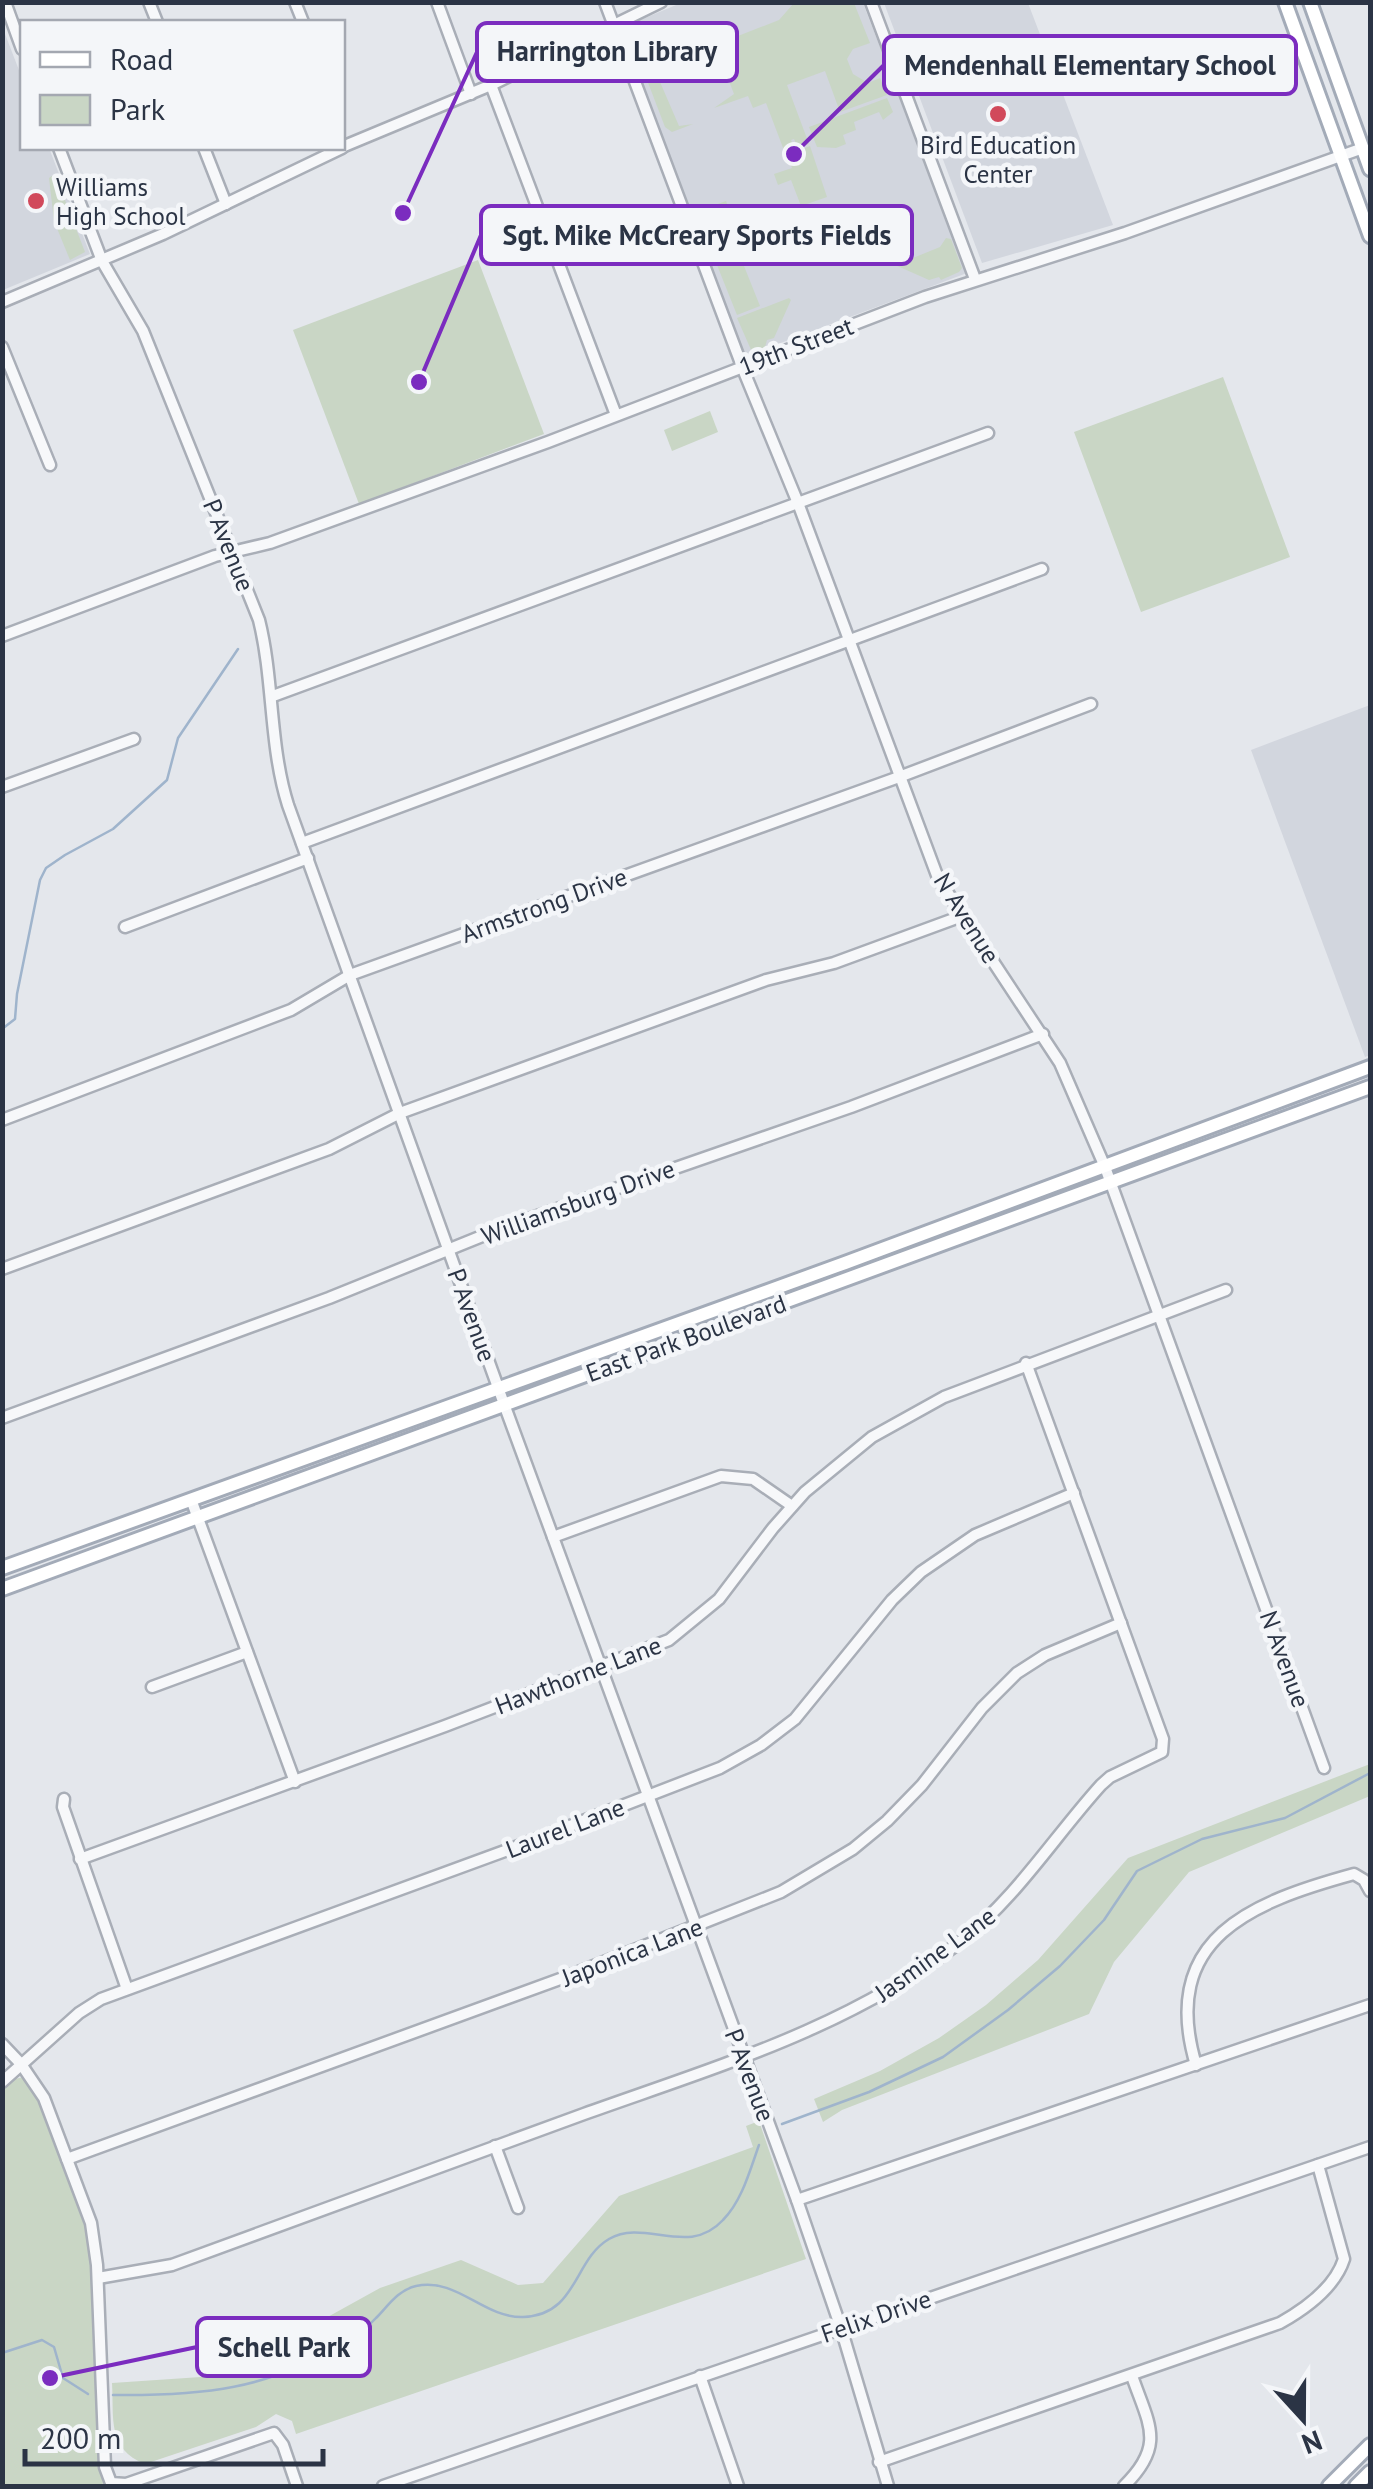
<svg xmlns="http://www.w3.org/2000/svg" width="1373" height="2489" viewBox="0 0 1373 2489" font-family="'PT Sans',sans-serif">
	<rect width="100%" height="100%" fill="#e4e7ec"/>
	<g fill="#d2d6de">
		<polygon points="681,3 863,3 967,273 743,357 623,35 628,25"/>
		<polygon points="884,3 1028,3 1113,225 982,263"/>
		<polygon points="2,26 22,78 22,148 49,148 90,254 3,290"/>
		<polygon points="1370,705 1370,1055 1365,1057 1251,750"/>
	</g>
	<g fill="#c9d6c5">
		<polygon points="794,3 854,3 870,43 853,49 847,59 853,74 868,83 880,78 887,95 840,112 825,71 787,85 809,144 798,148 794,139 791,140 795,149 785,153 766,103 753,108 748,96 714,108 734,94 718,53 710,47 779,20"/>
		<polygon points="632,28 675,40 671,61 654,68 679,126 693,124 672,132 665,127 629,33"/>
		<polygon points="887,98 893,112 883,120 879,112 854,122 856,130 843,135 846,144 836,148 817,147 809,127"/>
		<polygon points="810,146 827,197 801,206 791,180 778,185 774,174 792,168 787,155"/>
		<polygon points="55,174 85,252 70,260 54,221 49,178"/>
		<polygon points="726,201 743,246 714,257 696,212"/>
		<polygon points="946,238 951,239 962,268 959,272 941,280 939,277 929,280 886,261 905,254 908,260 940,247"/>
		<polygon points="742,250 744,254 740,256 760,306 737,315 715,260"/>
		<polygon points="478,260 544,434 359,504 293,330"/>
		<polygon points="789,298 791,300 774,338 767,340 765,347 752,352 737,318"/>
		<polygon points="1223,377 1290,557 1141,612 1074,432"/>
		<polygon points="710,411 718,432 672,451 664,430"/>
		<polygon points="1370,1764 1370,1796 1189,1872 1114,1962 1089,2014 842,2110 823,2122 814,2099 880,2071 939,2038 986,2005 1038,1960 1128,1858"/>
		<polygon points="23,2077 40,2101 92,2247 103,2486 3,2486 2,2091 15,2079"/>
		<path d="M 759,2121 L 806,2259 L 296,2434 L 292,2421 L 276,2414 L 256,2427 L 145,2464 C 107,2449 114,2419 112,2383 L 201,2377 L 259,2355 L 380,2288 L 461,2260 L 518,2285 L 543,2283 L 619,2196 L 753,2147 L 746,2126 Z"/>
	</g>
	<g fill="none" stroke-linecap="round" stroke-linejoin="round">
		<g stroke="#9fb4cc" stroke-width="2.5">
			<polyline points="2,1029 15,1019 17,994 40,880 46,868 65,855 113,829 167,780 178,738 238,649"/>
			<polyline points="782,2124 869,2092 943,2057 1008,2010 1060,1966 1104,1920 1137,1871 1202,1839 1285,1818 1370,1773"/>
			<polyline points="2,2353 42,2340 54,2347 63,2378 88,2394"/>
			<path d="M 113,2395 C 200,2396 271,2390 346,2341 C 356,2335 368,2327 376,2318 C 388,2306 398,2290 416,2286 C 457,2277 483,2318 523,2317 C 578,2315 573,2260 609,2239 C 645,2218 688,2258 723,2220 C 742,2201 750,2170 759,2145"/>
		</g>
		<g stroke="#a9aeb7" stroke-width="15">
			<g id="minor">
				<polyline points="5,2 22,49"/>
				<polyline points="149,2 157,22"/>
				<polyline points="295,2 303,22"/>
				<polyline points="437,2 471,94"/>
				<polyline points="605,2 745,374 798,503 938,878 1060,1063 1105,1167 1324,1768"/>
				<polyline points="871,2 975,279"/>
				<polyline points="491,85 616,415"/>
				<polyline points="342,147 491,85 661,2"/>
				<path d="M 59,148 L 102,261 L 143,331 L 259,620 C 274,680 269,745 288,805 L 504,1404 L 797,2200 L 841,2328 L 888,2486"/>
				<polyline points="204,148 226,204"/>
				<polyline points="2,302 163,234 342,148"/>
				<polyline points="2,347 50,465"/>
				<polyline points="2,636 215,556 270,543 548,442 925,297 1125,233 1363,148"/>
				<polyline points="273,696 988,433"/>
				<polyline points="2,787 134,739"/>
				<polyline points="302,843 1042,569"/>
				<polyline points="125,927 308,858"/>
				<polyline points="2,1120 291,1010 350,975 899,777 1091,704"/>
				<polyline points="2,1269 329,1149 400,1113 766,980 834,963 962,916"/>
				<polyline points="2,1418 329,1298 497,1230 851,1107 1043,1034"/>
				<polyline points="192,1502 295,1782"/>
				<polyline points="553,1537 721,1476 753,1479 792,1506"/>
				<polyline points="152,1687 247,1652"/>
				<polyline points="64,1799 63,1807 127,1989"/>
				<polyline points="80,1859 445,1726 669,1640 719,1599 773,1528 805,1492 872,1437 944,1397 1226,1290"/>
				<polyline points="2,2044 21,2064 44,2098 91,2223 97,2265 105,2467 111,2483 126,2484 274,2433 283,2445 297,2486"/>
				<path d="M 1196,2065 C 1158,1938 1252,1902 1354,1874 L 1364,1880 L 1370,1891"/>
				<polyline points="2,2082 79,2013 101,1999 513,1848 720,1768 761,1745 795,1719 892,1600 921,1572 975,1535 1074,1493"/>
				<polyline points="495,2146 518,2208"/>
				<polyline points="67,2159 571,1975 781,1892 853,1849 887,1821 922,1785 982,1708 1017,1673 1045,1655 1121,1623"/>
				<polyline points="797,2200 1370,2005"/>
				<path d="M 98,2278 L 172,2265 C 310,2215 447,2164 584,2114 C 715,2067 849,2028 960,1942 C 1017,1897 1054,1837 1101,1785 L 1110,1777 L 1162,1752 L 1163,1739 L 1026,1363"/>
				<polyline points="700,2376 738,2486"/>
				<path d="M 879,2462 L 1280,2323 C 1305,2309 1335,2287 1344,2259 L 1318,2165"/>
				<polyline points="383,2486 1370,2147"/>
				<path d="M 1124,2486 C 1166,2445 1149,2425 1132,2376"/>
			</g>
		</g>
		<g stroke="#a3abb8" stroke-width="18">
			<g id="major">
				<polyline points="1285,2 1370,236"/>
				<polyline points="1310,2 1370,169"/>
				<polyline points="2,1568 845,1263 1370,1067"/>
				<polyline points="2,1589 1370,1087"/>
				<polyline points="1329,2486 1370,2445"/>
				<polyline points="1356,2486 1370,2472"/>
			</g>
		</g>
		<use href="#minor" stroke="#f7f8fa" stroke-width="10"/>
		<use href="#major" stroke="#fff" stroke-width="12"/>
	</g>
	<g fill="#d1495b" stroke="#f4f6f9" stroke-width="4">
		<circle cx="998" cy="114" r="10"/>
		<circle cx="36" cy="201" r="10"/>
	</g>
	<g text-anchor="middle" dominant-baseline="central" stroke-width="9" stroke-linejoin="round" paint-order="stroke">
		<g font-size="25" fill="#2b3445" stroke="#f4f6f9">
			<text x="998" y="145">Bird Education<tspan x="998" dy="29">Center</tspan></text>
			<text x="56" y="187" text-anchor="start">Williams<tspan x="56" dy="29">High School</tspan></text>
		</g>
		<g font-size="25" fill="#2b3445" stroke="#f4f6f9">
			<text transform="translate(796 346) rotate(-21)">19th Street</text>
			<text transform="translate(229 545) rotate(68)">P Avenue</text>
			<text transform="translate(544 905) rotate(-20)">Armstrong Drive</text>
			<text transform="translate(967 918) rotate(58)">N Avenue</text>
			<text transform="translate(578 1202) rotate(-20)">Williamsburg Drive</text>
			<text transform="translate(472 1315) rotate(70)">P Avenue</text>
			<text transform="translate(686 1338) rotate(-20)">East Park Boulevard</text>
			<text transform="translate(1285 1659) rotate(70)">N Avenue</text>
			<text transform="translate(578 1675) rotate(-21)">Hawthorne Lane</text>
			<text transform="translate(565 1828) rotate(-21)">Laurel Lane</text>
			<text transform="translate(632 1952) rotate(-21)">Japonica Lane</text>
			<text transform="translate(935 1954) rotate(-36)">Jasmine Lane</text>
			<text transform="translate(750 2075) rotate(69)">P Avenue</text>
			<text transform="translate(876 2316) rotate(-19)">Felix Drive</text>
		</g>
	</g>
	<path fill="none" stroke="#7b2cbf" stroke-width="4" d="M403 213L477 52M794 154L884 65M419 382L481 235M50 2378L197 2347"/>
	<g fill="#7b2cbf" stroke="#f4f6f9" stroke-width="4">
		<circle cx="403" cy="213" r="10"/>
		<circle cx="794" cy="154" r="10"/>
		<circle cx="419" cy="382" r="10"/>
		<circle cx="50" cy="2378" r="10"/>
	</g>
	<g fill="#f4f6f9" stroke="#7b2cbf" stroke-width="4">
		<rect x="477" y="23" width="260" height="58" rx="10"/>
		<rect x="884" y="36" width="412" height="58" rx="10"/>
		<rect x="481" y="206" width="431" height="58" rx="10"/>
		<rect x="197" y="2318" width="173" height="58" rx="10"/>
	</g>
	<g font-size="28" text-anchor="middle" font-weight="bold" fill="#2b3445">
		<text x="607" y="61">Harrington Library</text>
		<text x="1090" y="75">Mendenhall Elementary School</text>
		<text x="697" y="245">Sgt. Mike McCreary Sports Fields</text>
		<text x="284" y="2357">Schell Park</text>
	</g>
	<rect width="1373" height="2489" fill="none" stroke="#2b3445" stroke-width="10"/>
	<rect x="20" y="20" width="325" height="130" fill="#f4f6f9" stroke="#a4a8b1" stroke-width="2.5"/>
	<rect x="40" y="52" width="50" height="15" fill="#ffffff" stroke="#a4a8b1" stroke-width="2.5"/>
	<text x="110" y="70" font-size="30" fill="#2b3445">Road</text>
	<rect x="40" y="95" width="50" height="30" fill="#c9d6c5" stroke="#a4a8b1" stroke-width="2.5"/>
	<text x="110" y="120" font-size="30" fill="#2b3445">Park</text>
	<g transform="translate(1303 2419) rotate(159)" stroke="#f4f6f9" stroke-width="8" paint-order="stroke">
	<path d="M0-8L18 38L0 25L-18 38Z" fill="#2b3445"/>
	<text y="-15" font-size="28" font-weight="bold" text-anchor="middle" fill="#2b3445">N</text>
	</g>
	<path d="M25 2449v15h298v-15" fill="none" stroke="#2b3445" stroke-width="5"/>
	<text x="40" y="2449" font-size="30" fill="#2b3445" stroke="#f4f6f9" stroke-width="8" paint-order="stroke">200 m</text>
</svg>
